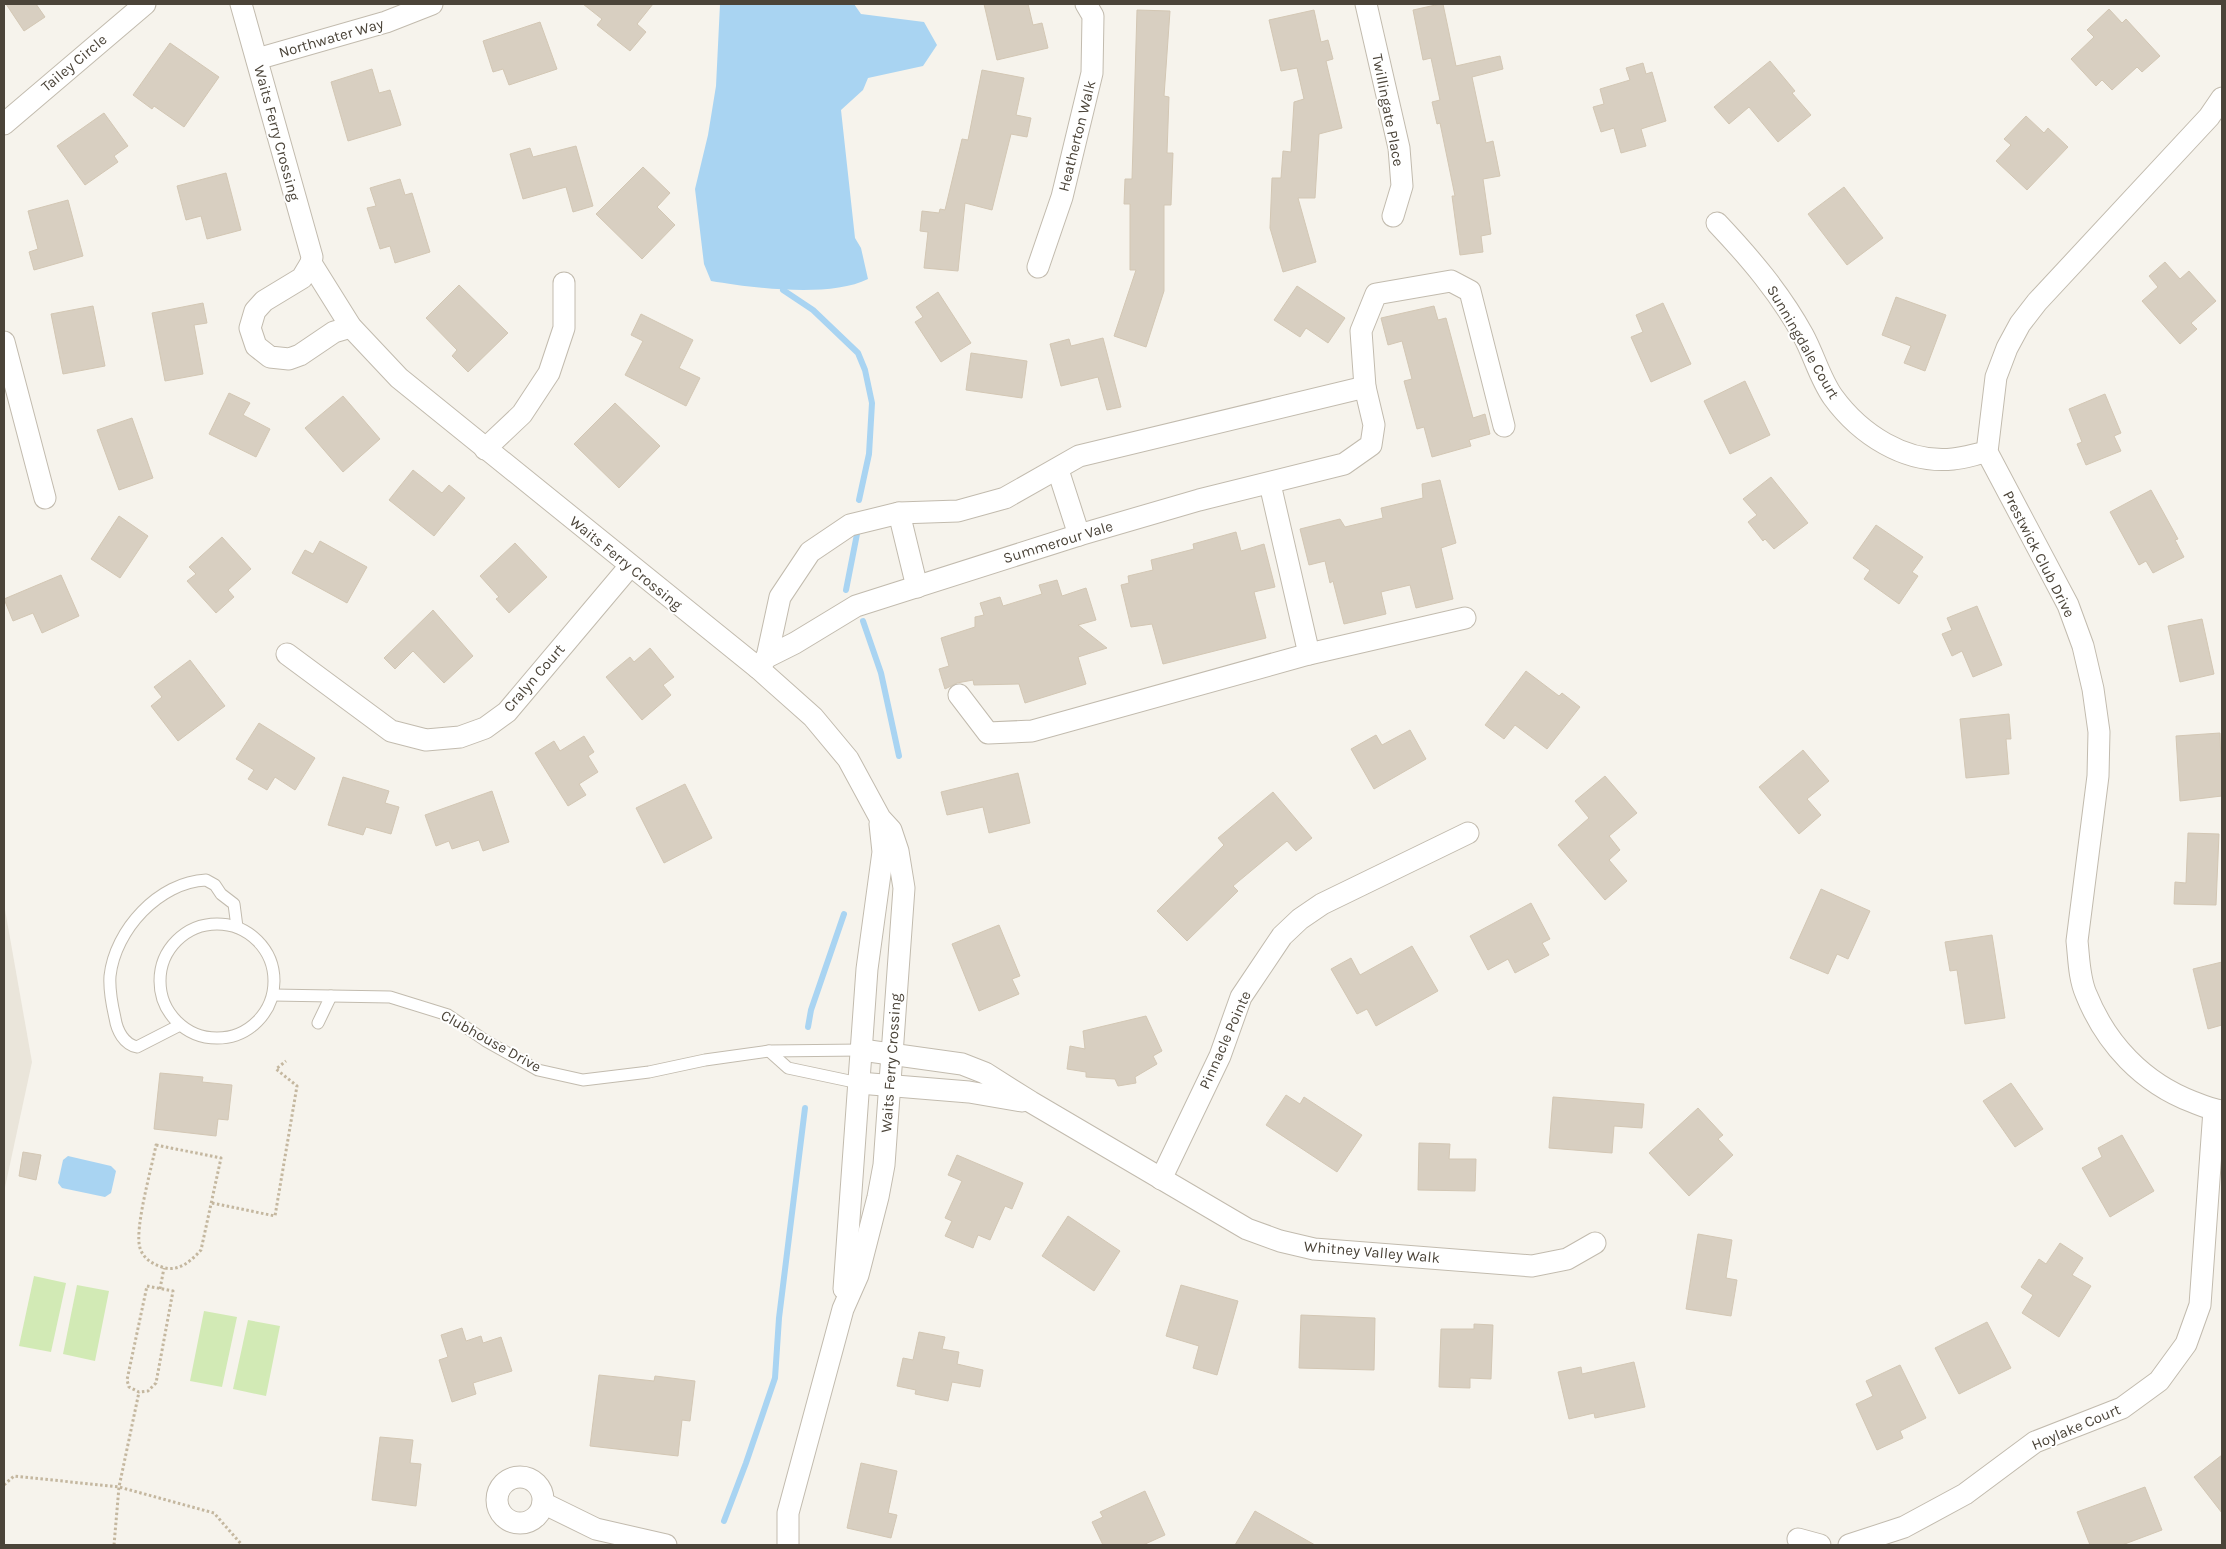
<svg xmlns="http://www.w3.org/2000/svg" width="2226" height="1549" viewBox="0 0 2226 1549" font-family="Karla,sans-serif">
	<rect width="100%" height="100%" fill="#f6f3ec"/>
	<polygon fill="#eae5da" points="4,904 32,1062 4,1192"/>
	<g fill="#d2eab5">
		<polygon points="34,1276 66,1283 51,1352 19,1346"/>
		<polygon points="77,1285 109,1291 95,1361 63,1354"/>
		<polygon points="204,1311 237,1317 222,1387 190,1381"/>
		<polygon points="248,1320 280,1326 266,1396 233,1389"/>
	</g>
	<g fill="#a9d4f2">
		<path d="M 720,4 L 854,4 L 861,14 L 924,22 L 937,45 L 923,66 L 868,78 L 863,90 L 841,110 L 855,238 L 861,248 L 868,279 C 830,298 753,288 711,281 L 704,264 L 695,189 L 708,135 L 716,86 Z"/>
		<polygon points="68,1156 111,1166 116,1171 111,1193 105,1197 62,1188 58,1183 63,1160"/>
	</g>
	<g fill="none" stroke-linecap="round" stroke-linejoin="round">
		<g stroke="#a9d4f2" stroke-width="6">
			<polyline points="783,290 813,310 858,353 865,370 872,403 869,454 859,500"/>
			<polyline points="846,590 857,534"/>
			<polyline points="863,621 881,673 899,756"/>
			<polyline points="808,1027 811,1010 844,914"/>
			<polyline points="724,1521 746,1463 775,1378 779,1318 805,1108"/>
		</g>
	</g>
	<g fill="#d8cfc1" stroke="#d3c7b4">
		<polygon points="6,4 36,4 45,17 24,31"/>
		<polygon points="583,4 653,4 637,24 646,32 630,51 597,25 602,19"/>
		<polygon points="984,4 1028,4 1033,25 1042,23 1048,48 997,60"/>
		<polygon points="1440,4 1443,4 1456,66 1500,56 1503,69 1472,77 1486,143 1493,141 1500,176 1483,179 1491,234 1481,236 1483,252 1460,255 1452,196 1455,196 1440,123 1437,124 1432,102 1440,100 1431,58 1423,60 1413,10"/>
		<polygon points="2109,9 2122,23 2126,19 2160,56 2142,72 2137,67 2112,90 2102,80 2096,86 2071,59 2094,37 2087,30"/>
		<polygon points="1137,10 1170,11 1164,96 1169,97 1167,153 1173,153 1171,205 1164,205 1164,291 1146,347 1114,336 1136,270 1130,270 1130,204 1124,204 1125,179 1132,179"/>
		<polygon points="1314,10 1321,42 1328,40 1333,59 1326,61 1342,128 1319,134 1315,198 1298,198 1316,262 1283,272 1270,228 1272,178 1281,178 1283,151 1291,152 1294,102 1304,99 1297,68 1281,71 1269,20"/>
		<polygon points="540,22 557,69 509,85 503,69 493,72 483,41"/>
		<polygon points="170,43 219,77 184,127 154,106 152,109 133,95"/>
		<polygon points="1770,61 1795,91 1792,93 1811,115 1778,142 1749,107 1729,124 1714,107"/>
		<polygon points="1643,63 1646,74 1652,72 1666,121 1641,129 1646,146 1621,153 1614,128 1601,132 1593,107 1604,104 1600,89 1630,80 1626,68"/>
		<polygon points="372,69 379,93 390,90 401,125 348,141 331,82"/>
		<polygon points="982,70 1024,78 1016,115 1031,118 1027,137 1011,134 992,210 965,203 958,271 924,268 928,232 920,231 922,211 939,213 940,209 945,210 962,139 968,140"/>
		<polygon points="104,113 128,146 114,156 118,162 85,185 57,146"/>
		<polygon points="2026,116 2044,133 2048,128 2068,147 2027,190 1996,161 2011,145 2004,139"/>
		<polygon points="576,146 593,206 573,212 566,187 523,199 510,154 530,148 533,157"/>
		<polygon points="643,167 670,193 657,207 675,225 642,259 596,214"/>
		<polygon points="226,173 241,230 207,239 201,216 186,220 177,186"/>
		<polygon points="400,179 405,195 412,193 430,252 395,263 390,246 380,249 367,208 376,206 370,188"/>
		<polygon points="1844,187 1883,238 1847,265 1808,214"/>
		<polygon points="68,200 83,256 34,270 29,252 38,249 28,211"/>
		<polygon points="2165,262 2180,279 2189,271 2216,301 2191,323 2197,329 2180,344 2142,301 2158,287 2149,276"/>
		<polygon points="459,285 508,333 468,372 452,356 457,350 426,318"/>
		<polygon points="1297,286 1345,318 1328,343 1306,328 1300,337 1274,320"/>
		<polygon points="938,292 971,343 941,362 915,322 923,317 916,307"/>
		<polygon points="1896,297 1946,315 1925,371 1904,363 1911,346 1882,335"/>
		<polygon points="203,303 207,323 194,325 203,374 165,381 152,313"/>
		<polygon points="1663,303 1691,364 1651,382 1631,337 1643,332 1636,315"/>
		<polygon points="93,306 105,366 63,374 51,314"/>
		<polygon points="1434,306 1438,320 1446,318 1473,418 1485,414 1490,434 1469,440 1471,446 1432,457 1424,427 1417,429 1404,381 1412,379 1402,341 1388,345 1381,318"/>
		<polygon points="641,314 693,340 679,368 700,378 686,406 625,375 643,341 631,335"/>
		<polygon points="1103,338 1121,407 1107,410 1098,377 1061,386 1050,344 1069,339 1071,346"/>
		<polygon points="971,353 1027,361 1022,398 966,390"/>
		<polygon points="1745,381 1770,435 1730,454 1704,401"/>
		<polygon points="229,393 250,403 243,415 270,429 256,457 209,434"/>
		<polygon points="2105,394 2121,433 2114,436 2121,451 2086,465 2077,444 2082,442 2069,409"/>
		<polygon points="343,396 380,439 343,472 305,428"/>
		<polygon points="615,403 660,446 619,488 574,444"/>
		<polygon points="132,418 153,478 119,490 97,430"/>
		<polygon points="413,470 442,493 449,485 465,498 434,536 389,500"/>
		<polygon points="1771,477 1808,523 1774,549 1765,539 1763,541 1748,522 1757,515 1743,499"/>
		<polygon points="1440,480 1456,543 1441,548 1453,599 1416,608 1410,585 1381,592 1386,614 1344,624 1333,581 1330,583 1325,561 1309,565 1300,529 1340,519 1345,527 1383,518 1381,508 1423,498 1422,484"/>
		<polygon points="2151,490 2178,539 2175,540 2184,557 2153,573 2146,561 2139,565 2110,512"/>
		<polygon points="119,516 148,536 120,578 91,559"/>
		<polygon points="1876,525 1923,557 1912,572 1918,576 1899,604 1864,579 1870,570 1853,558"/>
		<polygon points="1236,532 1241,551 1264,544 1275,587 1254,592 1266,638 1163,664 1152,624 1131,627 1121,585 1129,583 1128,576 1153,570 1151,560 1194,549 1193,544"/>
		<polygon points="222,537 251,569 228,590 234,597 216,613 187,581 196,574 189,567"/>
		<polygon points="320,541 367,567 347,603 292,573 305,550 313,554"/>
		<polygon points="515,543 547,577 509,613 496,599 499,597 480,576"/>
		<polygon points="61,575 79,616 42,633 33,613 13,621 4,599"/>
		<polygon points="1057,580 1062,596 1086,588 1096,620 1078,625 1107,648 1078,657 1086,684 1025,703 1019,684 974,685 973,680 957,683 945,689 939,669 949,666 941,638 975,627 975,617 984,615 980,603 1000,597 1003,606 1042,594 1039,585"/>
		<polygon points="1977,606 2002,665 1973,677 1962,651 1952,656 1942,634 1952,630 1947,618"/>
		<polygon points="433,610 473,656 444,683 413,651 395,669 384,658"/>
		<polygon points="2202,619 2214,674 2180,682 2168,626"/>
		<polygon points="650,648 674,677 663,685 671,695 642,720 606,677 630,657 634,662"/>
		<polygon points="190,660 225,706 178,741 151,706 162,697 154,687"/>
		<polygon points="1526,671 1559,696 1562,693 1580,707 1547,749 1515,725 1504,739 1485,725"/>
		<polygon points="2009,714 2011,739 2006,739 2009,774 1966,778 1960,719"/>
		<polygon points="259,723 315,758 295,790 275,777 267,790 248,779 254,770 236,759"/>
		<polygon points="1410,730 1426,759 1374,789 1351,749 1376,735 1382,745"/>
		<polygon points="2220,733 2222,796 2180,801 2176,736"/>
		<polygon points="584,736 594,752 588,756 598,772 579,784 586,795 568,806 535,753 554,741 560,751"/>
		<polygon points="1803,750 1829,781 1807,799 1821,815 1799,834 1759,787"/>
		<polygon points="1018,773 1030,823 989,833 983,807 947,815 941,792"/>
		<polygon points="1605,776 1637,813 1609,836 1620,850 1609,860 1627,881 1605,900 1558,845 1589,818 1575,801"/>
		<polygon points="343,777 389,791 385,803 399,807 391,834 366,827 363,835 328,825"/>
		<polygon points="685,784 712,838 664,863 636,808"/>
		<polygon points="492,791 509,842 483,851 479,840 452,849 449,841 436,846 425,815"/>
		<polygon points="1273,792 1312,838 1296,851 1287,841 1233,886 1238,891 1187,941 1157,911 1224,845 1218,838"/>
		<polygon points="2188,833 2219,834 2216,905 2174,904 2175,882 2186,883"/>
		<polygon points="1821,889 1870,911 1848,959 1837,954 1828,974 1790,958"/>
		<polygon points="1531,903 1550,939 1542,943 1549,955 1515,973 1508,959 1488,970 1470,936"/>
		<polygon points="999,925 1020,976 1012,979 1019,994 979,1011 952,944"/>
		<polygon points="1992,935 2005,1018 1965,1024 1957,970 1950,971 1945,942"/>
		<polygon points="1412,946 1438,991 1376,1026 1367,1009 1357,1014 1331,969 1351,958 1360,975"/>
		<polygon points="2222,962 2222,1025 2208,1029 2193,969"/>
		<polygon points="1146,1016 1162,1051 1153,1056 1157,1064 1135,1077 1136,1083 1118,1086 1115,1079 1086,1077 1086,1072 1067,1069 1070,1046 1085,1049 1083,1031"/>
		<polygon points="160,1073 203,1077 202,1082 232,1085 228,1120 218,1119 216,1136 154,1129"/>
		<polygon points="2011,1083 2043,1129 2015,1147 1983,1101"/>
		<polygon points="1286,1095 1300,1104 1304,1097 1362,1135 1337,1172 1266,1125"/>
		<polygon points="1553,1097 1644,1104 1642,1128 1614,1126 1612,1153 1549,1148"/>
		<polygon points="1698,1108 1723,1135 1718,1139 1733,1155 1689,1196 1649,1153"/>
		<polygon points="2122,1135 2154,1191 2110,1217 2082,1168 2102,1157 2098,1148"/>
		<polygon points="1419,1143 1450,1144 1449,1159 1476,1159 1475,1191 1418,1190"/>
		<polygon points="23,1152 41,1155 36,1180 19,1176"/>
		<polygon points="957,1155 1023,1183 1012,1209 1005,1206 990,1240 978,1235 973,1248 945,1236 952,1221 945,1218 962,1181 948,1175"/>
		<polygon points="1068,1216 1120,1251 1094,1291 1042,1256"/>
		<polygon points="1698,1234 1732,1240 1726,1278 1737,1280 1731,1316 1686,1309"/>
		<polygon points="2060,1243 2083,1258 2072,1275 2091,1286 2059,1337 2022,1313 2033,1295 2021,1287 2039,1259 2046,1264"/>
		<polygon points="1181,1285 1238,1301 1217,1375 1193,1368 1199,1346 1166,1336"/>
		<polygon points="1301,1315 1375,1318 1374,1370 1299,1368"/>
		<polygon points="1987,1322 2011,1368 1959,1394 1935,1348"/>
		<polygon points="1474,1324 1493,1325 1491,1379 1470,1378 1470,1388 1439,1387 1441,1329 1474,1329"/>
		<polygon points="462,1328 466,1341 481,1336 483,1343 501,1337 512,1371 473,1383 476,1394 452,1402 439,1360 448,1357 441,1335"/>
		<polygon points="919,1332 945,1337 942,1349 959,1352 957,1364 983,1370 980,1387 952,1382 948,1401 915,1394 916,1390 897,1386 903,1358 913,1360"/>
		<polygon points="1634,1362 1645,1407 1595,1418 1594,1413 1569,1419 1558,1372 1581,1367 1582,1374"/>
		<polygon points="1900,1365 1926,1418 1900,1431 1903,1438 1877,1450 1856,1404 1873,1396 1866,1381"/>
		<polygon points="599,1375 654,1381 655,1376 695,1381 690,1421 682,1420 678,1456 590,1446"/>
		<polygon points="380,1437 413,1440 410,1463 421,1464 416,1506 372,1500"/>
		<polygon points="2222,1455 2222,1513 2194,1477"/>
		<polygon points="861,1463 897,1471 888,1513 897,1515 891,1538 847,1528"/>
		<polygon points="2145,1487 2162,1530 2122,1545 2090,1545 2077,1512"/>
		<polygon points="1145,1491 1165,1535 1143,1545 1103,1545 1092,1522 1103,1517 1100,1512"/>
		<polygon points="1255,1511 1315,1545 1235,1545"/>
	</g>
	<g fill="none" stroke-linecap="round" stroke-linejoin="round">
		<g stroke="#c2bbae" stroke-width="13">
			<g id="lane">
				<circle cx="217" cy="981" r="57"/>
				<polyline points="273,995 390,997 448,1015 486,1041 538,1070 583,1080 649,1072 705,1060 769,1051 862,1050"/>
				<polyline points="318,1023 331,996"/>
				<path d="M 180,1025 L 137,1047 C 124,1044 117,1031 115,1018 C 112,1005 109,990 110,976 C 115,930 159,882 206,880 L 215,885 L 221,894 L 234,904 L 237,927"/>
				<polyline points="769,1051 788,1068 859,1083"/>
			</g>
		</g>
		<g stroke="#c2bbae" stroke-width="23">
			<g id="street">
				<polyline points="241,4 312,257 311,263 351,327 399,378 758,668 813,717 848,759 880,818 891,830 898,851 904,888 884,1165 878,1197 858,1275 843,1309 788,1513 788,1545"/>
				<polyline points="1366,4 1399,148 1402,186 1393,216"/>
				<polyline points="257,59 386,22 432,4"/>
				<path d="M 2222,98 L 2209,117 L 2037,302 L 2020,324 L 2007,348 L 1996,377 L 1987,452 L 2068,605 L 2083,646 L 2093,689 L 2099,732 L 2098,776 L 2077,941 C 2079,959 2079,978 2086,994 C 2106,1044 2143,1083 2193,1102 C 2203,1106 2212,1110 2222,1111"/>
				<polyline points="4,124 145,4"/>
				<path d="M 1717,223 C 1750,258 1780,293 1803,335 C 1814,355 1820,379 1833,397 C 1860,434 1905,464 1953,459 C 1964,458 1976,454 1987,452"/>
				<polyline points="311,263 302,278 264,301 255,311 250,328 256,346 270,357 289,359 300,355 334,332 351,327"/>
				<polyline points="1038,267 1062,197 1092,73 1093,16 1086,4"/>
				<polyline points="4,342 45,498"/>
				<polyline points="485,449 522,414 549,373 564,328 564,283"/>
				<polyline points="1058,470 1079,535"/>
				<polyline points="1270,484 1309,654 1465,618"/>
				<polyline points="899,513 917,587"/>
				<polyline points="287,654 391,731 426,740 460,737 485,728 507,712 630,566"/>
				<polyline points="767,657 780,597 810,552 850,525 899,513 958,511 1005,498 1079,456 1365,387"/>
				<polyline points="758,668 767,657 795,643 856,606 1079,535 1199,500 1344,464 1371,445 1374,425 1365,387 1361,331 1376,294 1451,281 1470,291 1504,426"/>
				<polyline points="959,695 988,733 1032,731 1309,654"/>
				<polyline points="862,1050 962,1064 985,1073 1031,1102 1247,1229 1280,1241 1314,1249 1532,1266 1567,1259 1595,1243"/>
				<polyline points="859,1083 969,1092 1022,1101"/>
				<polyline points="1161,1179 1220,1056 1241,997 1282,936 1300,919 1322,904 1468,833"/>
				<polyline points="844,1289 867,969 883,852 880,824"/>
				<circle cx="520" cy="1500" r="23"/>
				<polyline points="543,1503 596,1529 666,1545"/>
				<polyline points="1798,1539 1820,1545"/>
				<polyline points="1849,1545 1904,1527 1965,1494 2035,1442 2122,1408 2159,1381 2186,1344 2200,1305 2214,1110"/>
			</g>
		</g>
		<g stroke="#c4b79f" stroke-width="3" stroke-dasharray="2.5 2.5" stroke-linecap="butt">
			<path d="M 156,1145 L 221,1158 L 201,1250 C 191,1261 178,1273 162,1267 C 152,1264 143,1258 140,1248 C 134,1229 152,1167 156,1145 Z"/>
			<polyline points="212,1203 275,1216 297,1086 276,1069 286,1061"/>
			<polygon points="147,1286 173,1291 156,1383 148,1391 139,1392 129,1387 127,1380"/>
			<polyline points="160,1289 164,1268"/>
			<polyline points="4,1485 14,1476 119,1487 214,1513 242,1545"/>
			<polyline points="114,1545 119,1487 139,1392"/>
		</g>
		<use href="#lane" stroke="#fff" stroke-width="11"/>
		<use href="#street" stroke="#fff" stroke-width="21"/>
	</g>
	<g text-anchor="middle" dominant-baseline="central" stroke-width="4" stroke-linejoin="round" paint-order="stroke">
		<g font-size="15" fill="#4b4439" stroke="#fff">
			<text transform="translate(331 38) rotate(-16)">Northwater Way</text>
			<text transform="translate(74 63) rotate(-40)">Tailey Circle</text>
			<text transform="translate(1388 110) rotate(79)">Twillingate Place</text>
			<text transform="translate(277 133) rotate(75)">Waits Ferry Crossing</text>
			<text transform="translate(1077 136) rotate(-76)">Heatherton Walk</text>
			<text transform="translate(1803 342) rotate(60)">Sunningdale Court</text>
			<text transform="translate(1058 542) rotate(-17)">Summerour Vale</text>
			<text transform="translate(2039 554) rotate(63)">Prestwick Club Drive</text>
			<text transform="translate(626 563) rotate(39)">Waits Ferry Crossing</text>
			<text transform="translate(534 678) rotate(-49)">Cralyn Court</text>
			<text transform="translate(1225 1040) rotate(-66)">Pinnacle Pointe</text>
			<text transform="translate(491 1041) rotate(29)">Clubhouse Drive</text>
			<text transform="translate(891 1063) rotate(-86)">Waits Ferry Crossing</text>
			<text transform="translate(1372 1252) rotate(5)">Whitney Valley Walk</text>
			<text transform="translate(2076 1427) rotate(-23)">Hoylake Court</text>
		</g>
	</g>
	<rect width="2226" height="1549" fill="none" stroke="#4b4439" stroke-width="10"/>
</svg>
